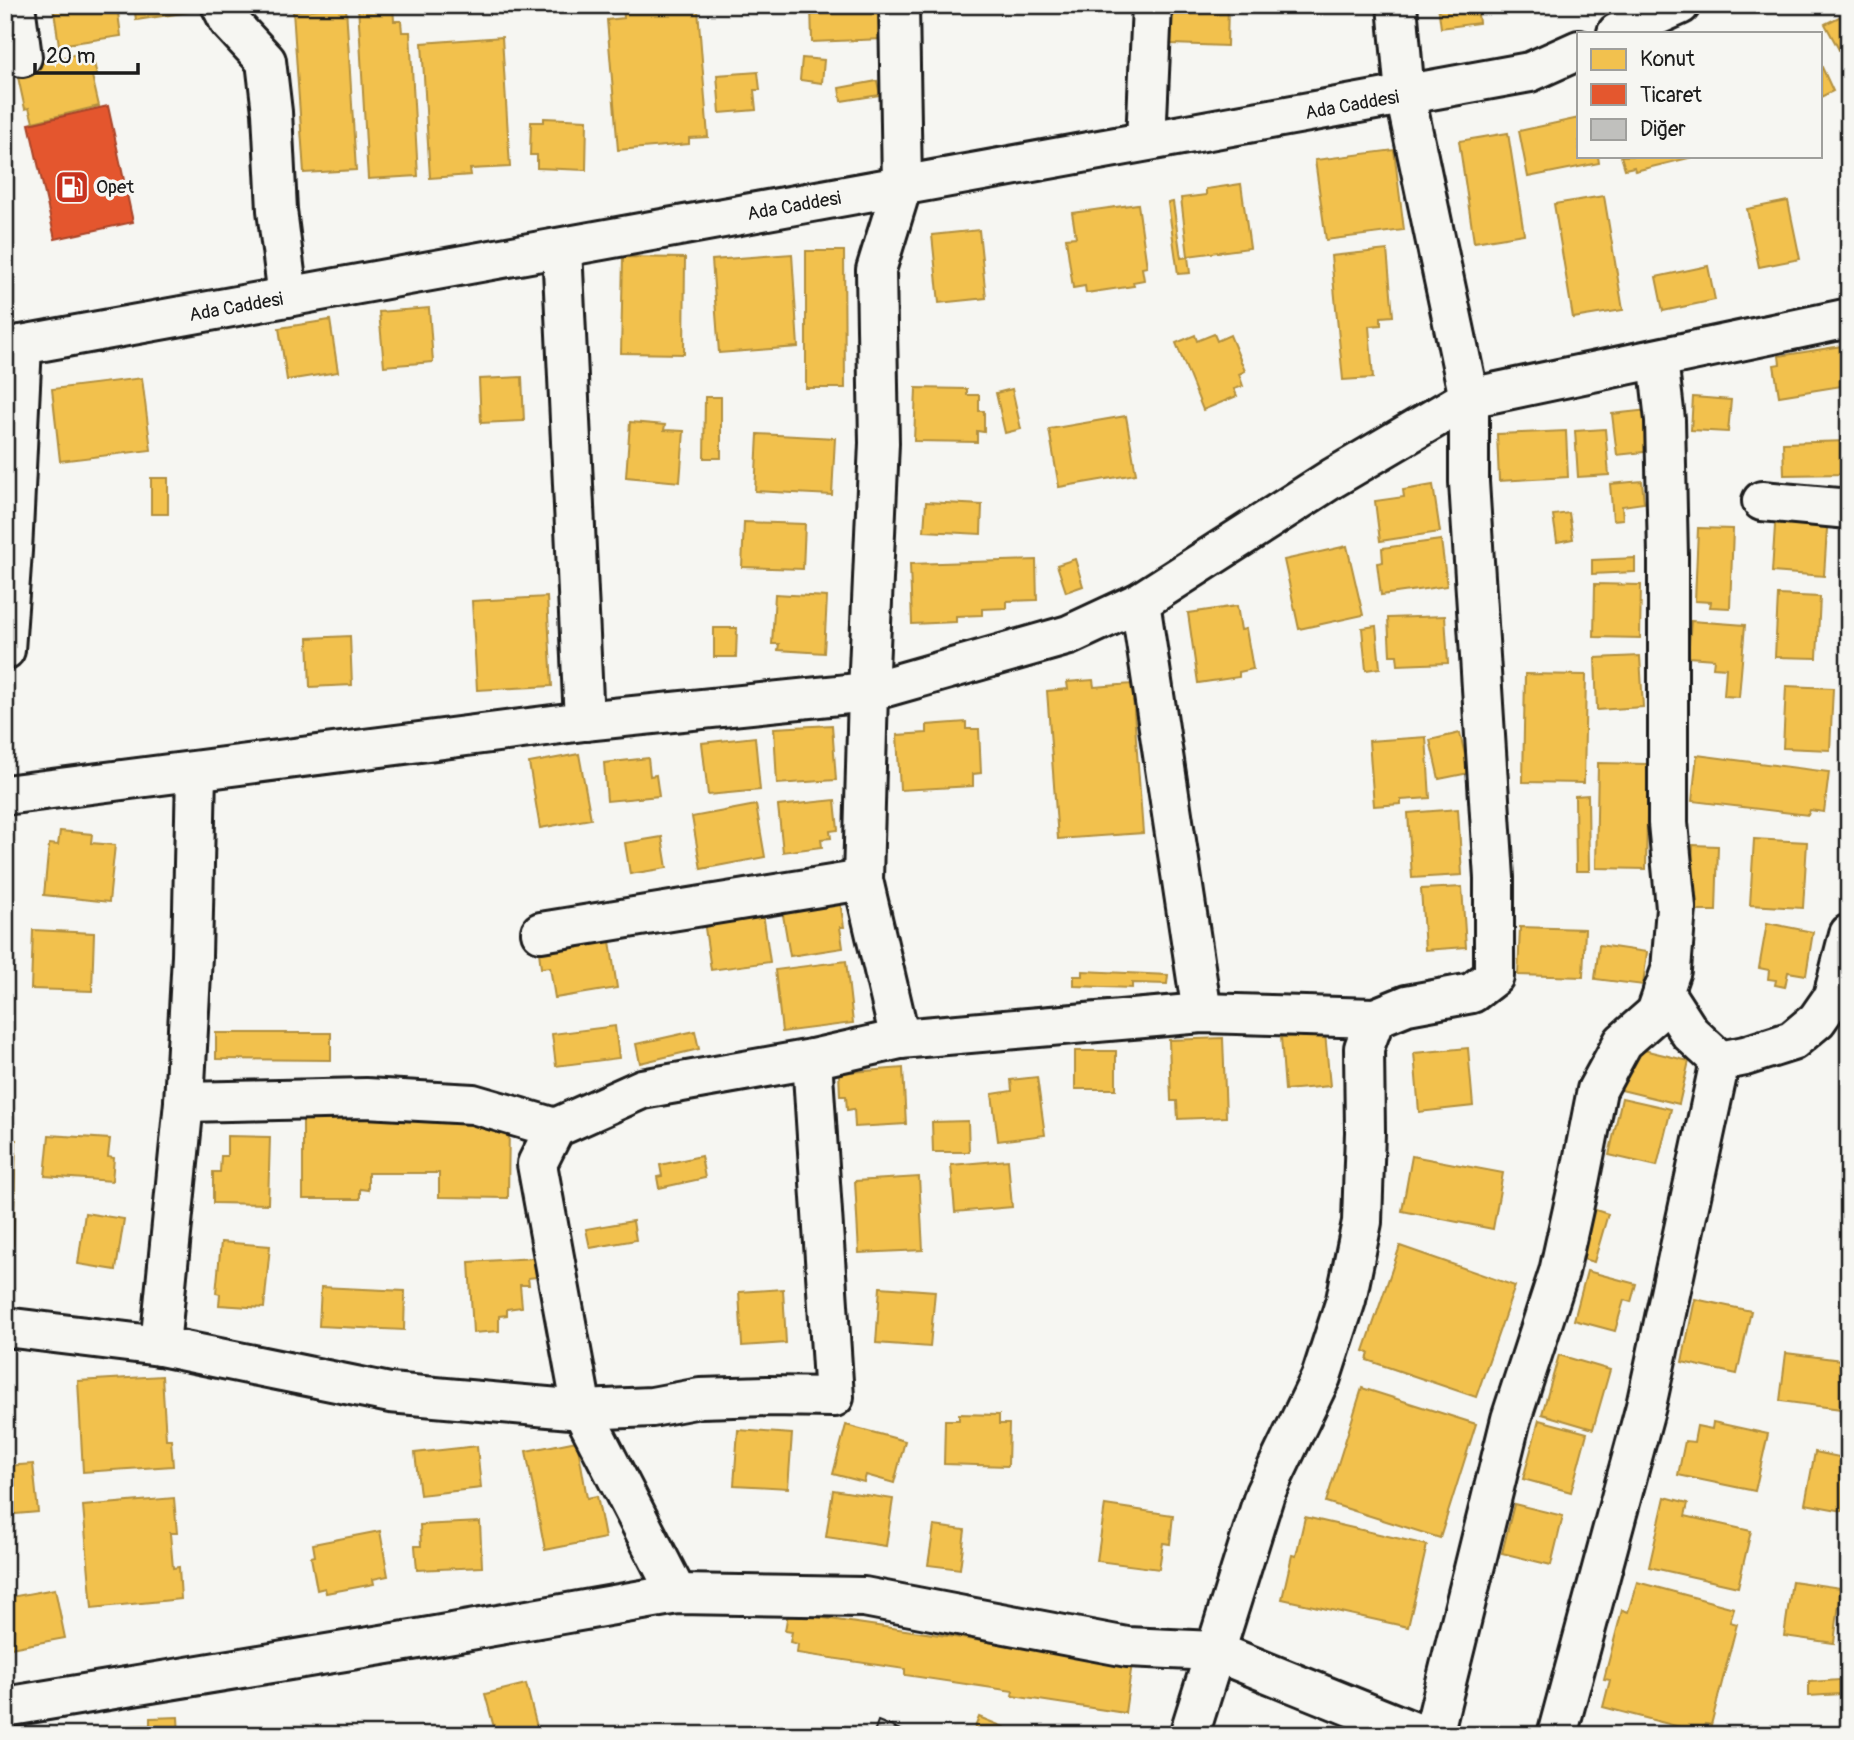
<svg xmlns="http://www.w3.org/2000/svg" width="1854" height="1740" viewBox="0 0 1854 1740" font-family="Pangolin,sans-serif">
	<rect width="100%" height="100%" fill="#f6f6f2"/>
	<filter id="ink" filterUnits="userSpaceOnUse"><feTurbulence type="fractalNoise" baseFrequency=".0143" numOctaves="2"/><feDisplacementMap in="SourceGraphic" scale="14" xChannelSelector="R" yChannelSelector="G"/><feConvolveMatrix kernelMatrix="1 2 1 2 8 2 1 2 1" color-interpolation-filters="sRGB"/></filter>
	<g filter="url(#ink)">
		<g fill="#f2c14e" stroke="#b2903f" stroke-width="2">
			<polygon points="53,5 117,5 121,36 59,45"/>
			<polygon points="134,5 195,5 196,11 136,20"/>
			<polygon points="358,5 393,5 394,21 401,21 402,32 410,32 418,176 368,179"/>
			<polygon points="667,5 667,12 698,9 708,137 689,138 689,144 618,150 607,20 624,18 623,6"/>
			<polygon points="811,5 881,5 883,39 812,42"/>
			<polygon points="1172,5 1228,5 1227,46 1171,44"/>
			<polygon points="1438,5 1477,5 1479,23 1441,28"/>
			<polygon points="346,7 356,170 304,173 293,11"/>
			<polygon points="1849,12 1849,68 1825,24"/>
			<polygon points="502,37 510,167 470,169 471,175 430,178 422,43"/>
			<polygon points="91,51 97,75 92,76 99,106 33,122 29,108 25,109 16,68"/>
			<polygon points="802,58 824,60 822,83 800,80"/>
			<polygon points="1821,65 1833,91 1821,97"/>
			<polygon points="758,72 760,90 754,90 756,110 720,113 717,75"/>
			<polygon points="877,81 880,95 841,101 839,88"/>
			<polygon points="544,118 587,120 586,170 537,168 537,155 530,155 531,122 544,122"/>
			<polygon points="1579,118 1579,156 1598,156 1599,163 1528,177 1519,131"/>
			<polygon points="1508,133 1524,234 1474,242 1459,141"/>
			<polygon points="1394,150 1404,230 1326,240 1315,160"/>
			<polygon points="1621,156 1693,156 1693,157 1635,171 1634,167 1625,169"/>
			<polygon points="1241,184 1250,248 1188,256 1181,198 1206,195 1206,189"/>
			<polygon points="1604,196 1623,310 1573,318 1554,204"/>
			<polygon points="1788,201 1800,259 1759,267 1747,209"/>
			<polygon points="1173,202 1181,258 1188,257 1190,273 1178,274 1168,203"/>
			<polygon points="1138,204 1147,267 1142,268 1144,280 1133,282 1134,286 1086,293 1085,286 1073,288 1066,238 1076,237 1072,213"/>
			<polygon points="979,230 986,298 939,303 932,235"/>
			<polygon points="1387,250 1393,316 1381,317 1381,325 1369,326 1373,378 1343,380 1331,256"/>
			<polygon points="806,251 844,251 845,388 806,388"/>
			<polygon points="792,254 798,347 719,353 712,260"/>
			<polygon points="623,257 685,258 684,354 621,353"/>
			<polygon points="1708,266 1715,300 1663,311 1656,277"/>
			<polygon points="429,308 433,362 384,366 379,312"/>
			<polygon points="330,320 338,372 287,380 279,328"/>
			<polygon points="1214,334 1217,341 1230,335 1245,371 1239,374 1243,386 1234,389 1237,396 1203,410 1176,343 1195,335 1197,341"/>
			<polygon points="1842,346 1848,385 1779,396 1774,365 1780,364 1779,356"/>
			<polygon points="522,377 524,421 481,423 479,379"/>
			<polygon points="142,378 151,450 60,461 52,389"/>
			<polygon points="916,388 967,389 967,395 979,395 979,411 984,411 984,432 977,431 977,442 914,441"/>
			<polygon points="1012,389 1021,429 1005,433 996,393"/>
			<polygon points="705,397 721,397 721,458 704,458"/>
			<polygon points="1693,397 1731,400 1728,432 1691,430"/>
			<polygon points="1648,410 1653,451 1617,455 1612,414"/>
			<polygon points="1126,416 1136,474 1059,487 1049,429"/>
			<polygon points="630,422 665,425 664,430 684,431 680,482 626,477"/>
			<polygon points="1605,429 1609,475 1578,477 1575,431"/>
			<polygon points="1566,431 1568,477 1499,481 1497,434"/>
			<polygon points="758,434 835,438 832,495 755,491"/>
			<polygon points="1847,441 1848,474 1784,475 1783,443"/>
			<rect x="151" y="478" width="17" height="36"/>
			<polygon points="1642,481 1644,503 1622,506 1623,519 1613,520 1610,484"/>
			<polygon points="1433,485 1440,532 1380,541 1375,501 1404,497 1403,490"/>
			<polygon points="926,502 982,505 981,534 924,531"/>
			<polygon points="1776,510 1828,513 1824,576 1772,572"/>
			<polygon points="1569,513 1573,539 1557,542 1553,515"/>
			<polygon points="744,522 805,524 803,569 742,567"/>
			<polygon points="1698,528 1733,529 1730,608 1710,607 1711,602 1695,601"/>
			<polygon points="1441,540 1447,586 1381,595 1377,563 1383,562 1382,548"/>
			<polygon points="1347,546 1363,615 1299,629 1284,560"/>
			<polygon points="1635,558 1635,572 1592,574 1592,560"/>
			<polygon points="1075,559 1083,586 1066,592 1057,565"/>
			<polygon points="1036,560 1037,600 1007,601 1007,608 982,609 982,615 956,616 956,622 912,624 910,564"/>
			<polygon points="1595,584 1641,585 1640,638 1594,637"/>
			<polygon points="775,594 827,597 824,653 778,650 779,644 772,644"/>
			<polygon points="1778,595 1820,597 1817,658 1775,657"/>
			<polygon points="547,597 552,686 477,690 472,601"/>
			<polygon points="1237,606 1241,630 1246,629 1253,669 1239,672 1239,677 1198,683 1188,613"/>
			<polygon points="1445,616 1448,663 1398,665 1397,655 1390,655 1388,618"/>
			<polygon points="1691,621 1745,625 1739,697 1724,696 1726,668 1713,667 1714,659 1688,657"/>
			<polygon points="1376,626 1380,668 1366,670 1362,628"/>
			<polygon points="714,628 737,628 736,657 714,657"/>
			<polygon points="350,636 352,685 310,687 308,638"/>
			<polygon points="1640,656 1643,707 1597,710 1595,658"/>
			<polygon points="1525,674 1586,675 1584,783 1523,782"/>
			<polygon points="1093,680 1094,687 1132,684 1143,833 1058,839 1047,691 1068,689 1067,682"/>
			<polygon points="1786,686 1833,688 1830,750 1783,748"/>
			<polygon points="966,722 966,729 979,729 981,773 973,774 973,786 900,790 897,735 927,733 927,725"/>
			<polygon points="832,725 836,780 777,784 774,728"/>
			<polygon points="1460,733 1469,773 1439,779 1430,740"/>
			<polygon points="755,737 760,790 708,795 702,743"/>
			<polygon points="1426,737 1430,798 1401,800 1401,804 1374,806 1369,741"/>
			<polygon points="579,754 591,819 540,828 529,763"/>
			<polygon points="1697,755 1829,772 1824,812 1810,810 1808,815 1692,801"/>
			<polygon points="648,758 650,776 656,775 659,796 607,801 604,763"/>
			<polygon points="1598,763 1648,764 1646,869 1596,868"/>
			<polygon points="1588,795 1589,871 1576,871 1575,796"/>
			<polygon points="835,800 838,830 830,831 831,838 821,839 822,847 783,852 778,806"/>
			<polygon points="756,805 765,857 701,869 692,817"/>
			<polygon points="1458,809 1462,875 1412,878 1408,813"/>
			<polygon points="60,831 92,834 91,843 115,845 109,902 44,895 49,844 58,845"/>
			<polygon points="662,837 667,868 630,874 625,843"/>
			<polygon points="1754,839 1807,842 1803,908 1750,905"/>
			<polygon points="1693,845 1718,846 1716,911 1691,911"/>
			<polygon points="1462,887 1466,947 1425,950 1421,889"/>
			<polygon points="840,901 844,927 840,927 843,948 790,956 782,909"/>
			<polygon points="763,913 770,962 711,970 704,921"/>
			<polygon points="1767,923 1813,932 1806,975 1788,972 1785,987 1775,985 1776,980 1768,979 1769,970 1759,968"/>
			<polygon points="1520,927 1585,929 1583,977 1518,975"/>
			<polygon points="33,930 94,933 92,991 31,989"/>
			<polygon points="610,941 617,988 555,998 550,967 541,968 539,952"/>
			<polygon points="1599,945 1647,952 1643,985 1595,979"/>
			<polygon points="846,961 853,1023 782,1032 775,970"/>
			<polygon points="1083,971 1168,975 1167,984 1132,983 1132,988 1074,986 1074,976 1083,976"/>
			<polygon points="615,1026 619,1058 556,1066 552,1034"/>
			<polygon points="695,1031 699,1049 640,1063 636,1044"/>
			<polygon points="216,1033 331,1033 331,1060 216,1059"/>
			<polygon points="1325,1033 1330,1086 1285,1090 1281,1037"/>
			<polygon points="1223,1038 1226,1117 1178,1119 1177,1101 1171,1101 1169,1040"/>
			<polygon points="1627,1046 1689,1061 1679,1104 1617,1089"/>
			<polygon points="1468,1048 1473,1106 1419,1112 1414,1053"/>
			<rect x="1075" y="1051" width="41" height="38"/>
			<polygon points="903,1068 906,1124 855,1127 854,1109 847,1110 846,1096 840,1096 839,1073"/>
			<polygon points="1037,1077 1045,1135 998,1141 992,1094 1012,1091 1011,1080"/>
			<polygon points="1622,1098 1671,1109 1657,1166 1609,1155"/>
			<polygon points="303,1117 488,1118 509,1124 508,1198 439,1197 439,1173 368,1173 368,1190 360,1189 360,1199 303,1199"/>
			<polygon points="968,1121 969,1152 933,1152 932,1122"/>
			<polygon points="49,1135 110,1139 108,1157 114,1158 112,1181 45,1176"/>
			<polygon points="227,1136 270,1137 268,1204 213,1203 213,1172 220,1172 221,1156 227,1156"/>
			<polygon points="5,1140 16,1140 13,1245 5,1244"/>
			<polygon points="701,1156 705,1178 659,1188 657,1177 662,1176 660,1165"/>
			<polygon points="1412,1156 1503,1173 1493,1229 1402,1211"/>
			<polygon points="1008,1160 1012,1207 955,1212 951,1165"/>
			<polygon points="919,1177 923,1250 859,1253 855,1181"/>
			<polygon points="1589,1208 1608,1214 1594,1262 1575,1257"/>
			<polygon points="85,1213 124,1219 116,1270 78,1264"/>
			<polygon points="633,1221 636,1240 590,1248 586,1229"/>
			<polygon points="221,1242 270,1246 264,1308 219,1305 220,1294 216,1293"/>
			<polygon points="1400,1246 1515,1286 1476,1397 1367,1360 1369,1353 1364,1351"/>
			<polygon points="535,1258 536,1277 528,1278 529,1285 520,1285 522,1307 507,1309 507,1315 499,1316 499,1331 473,1333 469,1262"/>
			<polygon points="1587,1271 1636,1284 1631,1302 1624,1300 1615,1331 1574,1320"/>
			<polygon points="321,1287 405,1291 404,1330 319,1326"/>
			<polygon points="880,1287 935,1291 930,1347 876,1343"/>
			<polygon points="783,1289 786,1343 742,1346 739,1292"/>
			<polygon points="1695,1299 1751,1311 1737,1374 1682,1362"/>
			<polygon points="1786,1353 1849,1361 1849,1410 1780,1401"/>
			<polygon points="1559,1355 1610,1370 1593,1429 1542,1414"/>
			<polygon points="162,1376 166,1439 171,1439 173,1466 83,1472 78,1381"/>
			<polygon points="1362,1388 1476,1424 1440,1538 1326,1502"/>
			<polygon points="959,1414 999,1415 999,1424 1009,1424 1008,1466 944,1464 945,1420 959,1420"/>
			<polygon points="1539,1420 1587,1433 1571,1492 1523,1479"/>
			<polygon points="1713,1422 1768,1434 1755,1491 1678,1475 1685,1441 1694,1442 1697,1426 1712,1429"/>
			<polygon points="846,1425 905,1441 894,1483 866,1475 864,1482 833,1474"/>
			<polygon points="738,1430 792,1434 788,1488 734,1485"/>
			<polygon points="577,1441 587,1498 597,1496 605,1538 545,1550 526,1451"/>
			<polygon points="477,1446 481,1488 420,1495 415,1453"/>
			<polygon points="1815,1452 1849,1459 1849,1512 1805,1504"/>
			<polygon points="33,1464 38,1512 5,1515 5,1466"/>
			<polygon points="833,1490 893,1499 886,1546 826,1537"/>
			<polygon points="1665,1497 1688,1503 1685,1516 1751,1531 1738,1587 1649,1567"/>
			<polygon points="174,1498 177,1533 170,1533 173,1568 179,1567 181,1599 92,1608 83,1506"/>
			<polygon points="1514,1504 1563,1516 1551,1565 1502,1553"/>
			<polygon points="1105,1505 1173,1515 1170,1544 1163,1543 1159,1569 1097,1561"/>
			<polygon points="1305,1517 1427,1545 1408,1627 1282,1599 1292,1555 1296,1556"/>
			<polygon points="480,1522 482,1567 417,1570 415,1546 421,1546 420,1525"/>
			<polygon points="934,1526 965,1530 960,1569 928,1565"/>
			<polygon points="380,1531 388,1576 373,1579 374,1584 326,1593 325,1588 317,1590 311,1557 315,1556 313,1544"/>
			<polygon points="1792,1581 1841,1588 1834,1643 1784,1636"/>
			<polygon points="1637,1582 1734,1608 1730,1622 1737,1624 1711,1725 1705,1724 1703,1733 1603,1707 1610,1680 1604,1679 1622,1610 1628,1612"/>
			<polygon points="55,1589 65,1638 5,1649 5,1598"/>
			<polygon points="788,1613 1132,1663 1125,1713 1012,1696 1013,1691 905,1675 905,1669 797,1653 798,1644 790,1642 792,1632 785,1631"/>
			<polygon points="1840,1680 1841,1694 1809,1696 1809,1682"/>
			<polygon points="526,1684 539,1735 496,1735 485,1694"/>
			<polygon points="178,1717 179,1735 101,1735 101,1727 150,1725 150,1718"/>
			<polygon points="979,1717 1023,1735 972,1735"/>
			<polygon points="1821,1727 1823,1735 1798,1735"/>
		</g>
		<polygon fill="#e4572e" stroke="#a84529" stroke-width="2" points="108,106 133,222 55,239 29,124"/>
		<polygon fill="#c0c0bd" stroke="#1c1c1c" stroke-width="2" points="878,1721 913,1735 873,1735"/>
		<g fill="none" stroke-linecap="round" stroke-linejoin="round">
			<g stroke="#1c1c1c" stroke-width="44">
				<g id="minor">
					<polyline points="15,5 22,57"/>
					<polyline points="221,5 229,21 266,61 272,112 277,210 288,297"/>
					<polyline points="899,5 902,186 876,270 879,443 868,692 863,880 900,1039"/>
					<polyline points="1146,141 1152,5"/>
					<polyline points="562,248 584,721"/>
					<polyline points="1762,501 1849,509"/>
					<polyline points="1140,602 1202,1013"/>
					<polyline points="5,650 12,551 22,345"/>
					<polyline points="541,932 863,880"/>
					<polyline points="1663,991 1690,1033 1720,1061"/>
					<polyline points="184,1102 366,1098 473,1104 555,1128"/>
					<polyline points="5,1327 160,1346 390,1393 582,1410 652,1407 700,1398 767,1396 834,1397 812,1059"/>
					<polyline points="160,1346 184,1102 192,956 196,772"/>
					<polyline points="677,1594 582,1410 537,1164 555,1128 642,1089 812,1059 900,1039 1202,1013 1375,1018"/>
					<polyline points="1189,1735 1265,1493 1321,1377 1346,1300 1362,1222 1365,1132 1364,1048 1375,1018 1407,1005 1472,993 1494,976 1494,878 1469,482 1469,398 1405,95 1397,5"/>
					<polyline points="1433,1735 1511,1419 1559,1272 1579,1182 1597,1090 1623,1042 1656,1013 1671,970 1676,908 1668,823 1668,556 1665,420 1658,359"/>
					<polyline points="1557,1735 1646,1406 1720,1061 1745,1056 1792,1041 1817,1020 1833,997 1849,934"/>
				</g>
			</g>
			<g stroke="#1c1c1c" stroke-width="44">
				<g id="major">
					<polyline points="1617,33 1680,5"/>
					<polyline points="5,348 1530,72 1579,50"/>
					<polyline points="5,795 584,721 868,692 1069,635 1140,602 1333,478 1469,398 1849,318"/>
					<polyline points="5,1707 418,1639 677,1594 864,1597 1127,1647 1214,1651 1422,1735"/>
				</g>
			</g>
			<use href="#minor" stroke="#f6f6f2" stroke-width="38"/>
			<use href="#major" stroke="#f6f6f2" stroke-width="38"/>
		</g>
	</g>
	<defs>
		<g id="fuel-square" transform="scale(1.75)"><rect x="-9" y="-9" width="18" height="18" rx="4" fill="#c8321e" stroke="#f6f6f2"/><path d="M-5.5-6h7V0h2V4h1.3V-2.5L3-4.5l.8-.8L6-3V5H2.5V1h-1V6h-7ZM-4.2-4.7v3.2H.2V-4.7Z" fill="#fff"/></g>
	</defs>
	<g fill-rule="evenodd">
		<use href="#fuel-square" x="72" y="187"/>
	</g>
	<g text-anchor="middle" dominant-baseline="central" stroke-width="7" stroke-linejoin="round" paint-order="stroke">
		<g font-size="19" fill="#1c1c1c" stroke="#f6f6f2">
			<text transform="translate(1352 105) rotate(-10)">Ada Caddesi</text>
			<text transform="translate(794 206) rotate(-10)">Ada Caddesi</text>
			<text transform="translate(236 307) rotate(-10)">Ada Caddesi</text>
		</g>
		<g font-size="19" fill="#1c1c1c" stroke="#f6f6f2" text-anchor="start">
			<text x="96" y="187">Opet</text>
		</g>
	</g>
	<rect width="1854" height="1740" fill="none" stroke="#f6f6f2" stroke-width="28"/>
	<rect x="14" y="14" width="1826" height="1712" fill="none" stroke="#1c1c1c" stroke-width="2.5" filter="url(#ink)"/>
	<rect x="1577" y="32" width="245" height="126" fill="#f6f6f2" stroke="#9f9f9c" stroke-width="2"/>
	<rect x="1591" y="49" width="35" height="21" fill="#f2c14e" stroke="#9f9f9c" stroke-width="2"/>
	<text x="1640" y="66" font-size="21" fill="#1c1c1c">Konut</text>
	<rect x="1591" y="84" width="35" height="21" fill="#e4572e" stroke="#9f9f9c" stroke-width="2"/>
	<text x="1640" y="102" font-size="21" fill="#1c1c1c">Ticaret</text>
	<rect x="1591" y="119" width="35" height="21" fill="#c0c0bd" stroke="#9f9f9c" stroke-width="2"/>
	<text x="1640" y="136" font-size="21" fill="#1c1c1c">Diğer</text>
	<path d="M35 63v10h103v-10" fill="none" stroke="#1c1c1c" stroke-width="3.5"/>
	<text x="46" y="63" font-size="21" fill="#1c1c1c" stroke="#f6f6f2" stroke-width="5" paint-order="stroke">20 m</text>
</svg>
